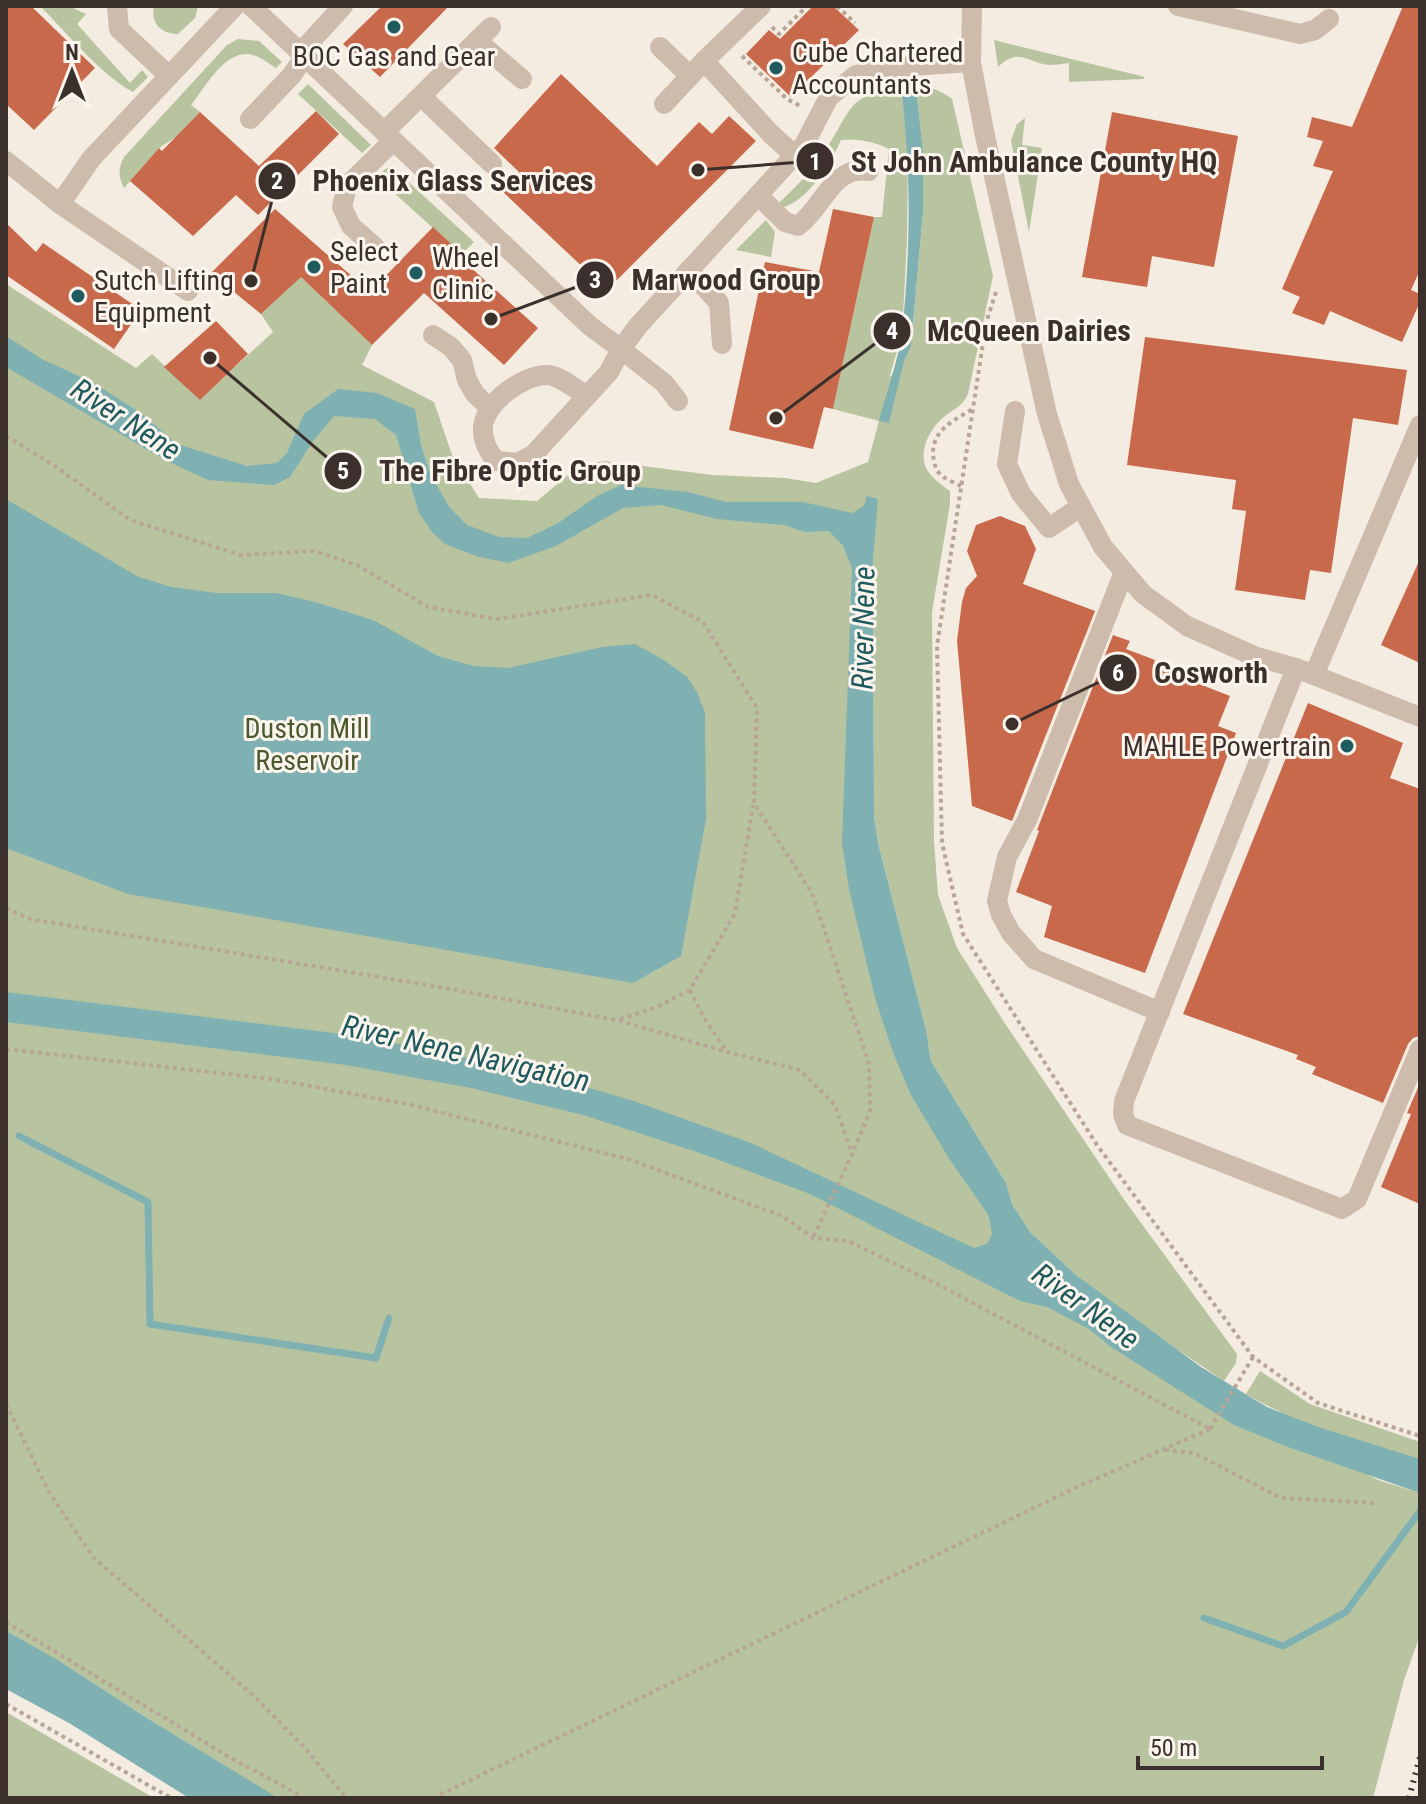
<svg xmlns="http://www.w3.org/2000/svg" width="1426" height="1804" viewBox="0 0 1426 1804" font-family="'Roboto Condensed',sans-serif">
	<rect width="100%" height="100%" fill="#f4ebe1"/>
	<g fill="#b8c4a0">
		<path d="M 40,6 L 69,6 L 86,14 L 77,24 L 130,83 L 142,70 L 148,77 L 133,92 C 101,75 67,33 40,6 Z"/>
		<path d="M 154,6 L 198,6 L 195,18 L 178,34 C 161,34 150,23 154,6 Z"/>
		<path d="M 238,39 L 259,41 L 282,62 L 276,68 C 269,64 261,57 253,55 C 226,47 205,88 191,105 L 200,112 L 176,137 L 159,148 L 124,188 C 118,176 118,169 124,157 L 227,45 Z"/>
		<path d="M 994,40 L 1145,77 L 1143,79 L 1069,82 L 1069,63 C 1062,64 1054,65 1048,65 C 1026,62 1019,47 998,67 Z"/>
		<polygon points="308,84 371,145 362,153 298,94"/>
		<path d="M 916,86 C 930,86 940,90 952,99 L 993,276 L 968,394 C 962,407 955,408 945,416 C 931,427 918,450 926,468 C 930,477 942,485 950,491 L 950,504 L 932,612 L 934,842 L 938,895 L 957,948 L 1006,1025 L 1125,1201 L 1237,1354 L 1236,1363 L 1224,1381 L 1128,1316 L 1076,1275 L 1030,1232 L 1012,1204 L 1006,1183 L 931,1061 L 926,1030 L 879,847 L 874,817 L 873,545 L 858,818 L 902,1023 L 1030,1270 L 1187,1378 L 1378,1480 L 1420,1493 L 1420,1635 L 1404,1680 L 1373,1798 L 277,1798 L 147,1718 L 61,1662 L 6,1640 L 6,284 L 136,368 L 152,354 L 200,399 L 273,332 L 261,314 L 289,288 L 254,232 L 372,345 L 362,365 L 434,402 L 452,455 L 479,498 L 537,501 L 580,465 L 605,461 L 712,475 L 785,478 L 816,483 L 868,462 L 879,421 L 833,409 L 874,217 L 882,217 L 889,149 C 876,142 856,138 841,140 C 832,161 807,202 783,207 L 779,203 C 795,187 813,171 825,151 C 852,110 846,95 901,87 L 908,144 L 907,239 L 902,335 L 889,378 L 904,361 L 912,337 L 923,213 L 923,152 Z"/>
		<polygon points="1025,118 1022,145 1042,148 1029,232 1011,141 1017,124"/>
		<polygon points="392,167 474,242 462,254 383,183 373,193 369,189 385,169"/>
		<polygon points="766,220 775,232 771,257 736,250"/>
		<path d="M 1260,1371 L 1310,1404 L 1420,1442 L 1420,1459 C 1361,1443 1299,1425 1246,1394 Z"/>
		<polygon points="6,1712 154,1798 6,1798"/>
	</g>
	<g fill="#7fb0b2">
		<path d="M 916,86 L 923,152 L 923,213 L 911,346 L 904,361 L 889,423 L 879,421 C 886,394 899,358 902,332 C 911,251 911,167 901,87 Z"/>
		<polygon points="6,336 42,359 94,383 142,414 177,444 247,466 277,463 287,453 304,414 338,389 377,393 415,409 421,445 430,473 449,507 467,525 499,537 527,538 558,523 597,496 621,485 688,492 726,502 803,502 852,513 864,506 867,496 878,499 873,560 874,817 879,847 926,1030 931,1061 1006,1183 1012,1204 1030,1232 1076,1275 1201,1367 1267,1407 1321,1428 1420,1459 1420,1493 1288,1447 1234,1425 1111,1347 1089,1329 1047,1307 1020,1301 810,1194 700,1153 583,1115 471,1088 346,1065 6,1022 6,992 358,1036 524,1069 634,1101 751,1143 974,1248 987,1244 992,1234 989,1216 948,1157 911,1095 894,1055 875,998 849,889 842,843 852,568 843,546 829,531 805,532 784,525 717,519 661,505 623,508 556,546 508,563 476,556 445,544 432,532 419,513 396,435 375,419 334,416 313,441 290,477 274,485 208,480 165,460 6,367"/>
		<polygon points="6,499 137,576 171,587 217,593 276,593 315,602 373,620 438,656 474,666 508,668 602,647 635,644 664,660 687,677 697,692 705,713 706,819 681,956 633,983 128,894 6,848"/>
		<polygon points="6,1631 61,1662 147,1718 278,1798 189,1798 69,1723 6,1689"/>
	</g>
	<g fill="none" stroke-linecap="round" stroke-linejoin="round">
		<g stroke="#7fb0b2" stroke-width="7">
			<polyline points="19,1136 148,1202 150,1324 376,1358 389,1318"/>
			<polyline points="1204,1618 1283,1646 1346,1612 1420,1511"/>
		</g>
	</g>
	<g fill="#c8694b">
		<polygon points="6,6 31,6 95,68 34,130 6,104"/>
		<polygon points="382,6 449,6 380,77 343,44"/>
		<polygon points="813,6 833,6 859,30 791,97 746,54 769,30 780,39"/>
		<polygon points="1403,6 1420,6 1420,270 1411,290 1420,294 1420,302 1402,342 1330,311 1324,325 1292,313 1300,297 1282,289 1333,171 1313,166 1323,141 1307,137 1312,117 1352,127"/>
		<polygon points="561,74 657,166 699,122 712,134 729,116 756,141 607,290 502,191 520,173 494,148"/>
		<polygon points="316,111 339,134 258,215 236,195 193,236 130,181 159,148 162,151 200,112 259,166"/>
		<polygon points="1112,112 1238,136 1214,267 1152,256 1147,287 1082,277"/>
		<polygon points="275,209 370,292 433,227 462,254 459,257 538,328 504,365 424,293 372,345 301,277 261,314 211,273"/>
		<polygon points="833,209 874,217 833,409 824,407 813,449 729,430 765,262 819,272"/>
		<polygon points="6,223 36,252 43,243 141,310 114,349 6,275"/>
		<polygon points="216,321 248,354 200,400 164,367"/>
		<polygon points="1145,337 1407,370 1398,425 1353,418 1331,573 1310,570 1305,600 1235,590 1246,511 1232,509 1236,480 1127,465"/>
		<polygon points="1000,516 1025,526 1036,549 1023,584 1095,611 1012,821 972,806 957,641 962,602 966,588 977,576 967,551 976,525"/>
		<polygon points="1420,559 1420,663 1381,645"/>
		<polygon points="1113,635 1130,641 1126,649 1155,660 1153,666 1230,696 1218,726 1236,733 1145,973 1044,937 1052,906 1016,892 1039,831 1037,830"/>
		<polygon points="1308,703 1403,743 1390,778 1420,789 1420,1036 1413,1038 1408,1044 1383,1103 1312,1074 1316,1067 1296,1059 1298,1055 1183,1014"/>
		<polygon points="1420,1083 1420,1204 1381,1187 1411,1114 1407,1113"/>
	</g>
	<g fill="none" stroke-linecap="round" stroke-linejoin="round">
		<g stroke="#b9a596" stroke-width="4" stroke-dasharray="4 4" stroke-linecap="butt">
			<polyline points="837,6 855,23"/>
			<polyline points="772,27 779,34 807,6"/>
			<polyline points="742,56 787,99 802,107"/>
			<polyline points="996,292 986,323 937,646 942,843 963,934 1097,1145 1253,1357 1318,1403 1420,1436"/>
			<polyline points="6,436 52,464 130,520 241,555 314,551 357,565 428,607 497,619 652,595 703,622 757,708 754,803 812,893 869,1064 870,1111 852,1154"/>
			<path d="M 961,486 C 954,482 944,479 939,473 C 935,468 934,461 933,455 C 932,430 954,420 973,409"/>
			<polyline points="6,908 30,919 445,988 617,1020 727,1052 800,1070 835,1105 852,1154 813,1238"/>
			<polyline points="690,990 704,1018 727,1052"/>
			<polyline points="620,1019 657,1007 690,990 735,913 753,805"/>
			<polyline points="6,1049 272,1079 407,1104 628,1159 782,1216 813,1238 848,1241 937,1284 1210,1429"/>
			<polyline points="6,1404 49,1492 93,1557 255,1697 305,1748 346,1798"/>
			<polyline points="1210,1429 1253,1357"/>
			<polyline points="1165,1450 1194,1453 1281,1498 1375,1503"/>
			<polyline points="6,1622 231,1758 305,1798"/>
			<polyline points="6,1704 171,1798"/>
			<polyline points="433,1798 1075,1488 1210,1429"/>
		</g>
		<g stroke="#cdbbac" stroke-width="20">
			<polyline points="117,6 119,29 169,76"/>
			<polyline points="251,6 590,326 621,349 638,326 804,145 829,97 856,75 897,67 971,62"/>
			<polyline points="761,6 704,61 771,134 794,155"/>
			<polyline points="972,6 971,62 984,131 1047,414 1069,484 1103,547 1143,594 1187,626 1254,656 1296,668 1420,717"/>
			<polyline points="1178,6 1300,34 1315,30 1329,19"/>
			<polyline points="477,41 522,79"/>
			<polyline points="660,47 690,76"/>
			<polyline points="300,53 343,6"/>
			<polyline points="422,97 492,164"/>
			<polyline points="664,104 704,61"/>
			<polyline points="250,119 292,75 304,57"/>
			<polyline points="384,132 491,27"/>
			<polyline points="6,161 60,204 188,291"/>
			<path d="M 758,195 L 785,222 L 798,226 C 824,207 832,165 869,171"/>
			<polyline points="60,204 91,159 235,6"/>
			<polyline points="375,247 351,226 342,207 347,186 393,141"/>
			<polyline points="689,270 719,303 722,344"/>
			<polyline points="433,335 451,347 462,360 467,380 475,394 490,408"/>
			<path d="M 586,396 C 576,389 560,376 548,375 C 524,374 485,402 483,427 C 482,439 488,452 496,461 L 517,463 L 533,455 L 609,372 L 621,349 L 664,383 L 678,401"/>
			<polyline points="1015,411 1007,464 1021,494 1049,528 1080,507"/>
			<polyline points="1124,572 1027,820 1007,857 997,901 1001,915 1011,933 1034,959 1160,1012"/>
			<polyline points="1296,668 1124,1101 1123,1114 1127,1125 1342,1209 1357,1199 1420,1049"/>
			<polyline points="1314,675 1420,425"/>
		</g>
		<polyline stroke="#3b302b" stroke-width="6" stroke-dasharray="2 6" stroke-linecap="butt" points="1409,1798 1420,1757"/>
	</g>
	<g fill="#1f5a5e" stroke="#fbf5ee" stroke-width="3">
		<circle cx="394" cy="27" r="8"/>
		<circle cx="776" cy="68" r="8"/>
		<circle cx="314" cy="267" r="8"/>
		<circle cx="416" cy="273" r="8"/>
		<circle cx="78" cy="296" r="8"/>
		<circle cx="1347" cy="746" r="8"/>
	</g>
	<g text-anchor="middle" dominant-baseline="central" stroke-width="6" stroke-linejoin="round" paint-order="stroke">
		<g font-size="28" fill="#3b302b" stroke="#fbf5ee" text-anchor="start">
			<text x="792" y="52">Cube Chartered<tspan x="792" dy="32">Accountants</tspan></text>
			<text x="394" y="56" text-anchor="middle">BOC Gas and Gear</text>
			<text x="330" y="251">Select<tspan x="330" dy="32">Paint</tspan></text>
			<text x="432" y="257">Wheel<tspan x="432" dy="32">Clinic</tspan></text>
			<text x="94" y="280">Sutch Lifting<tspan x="94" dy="32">Equipment</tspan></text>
			<text x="1331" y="746" text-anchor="end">MAHLE Powertrain</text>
		</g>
		<g font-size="28" fill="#4a5a2e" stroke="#fbf5ee">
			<text x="307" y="728">Duston Mill<tspan x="307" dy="32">Reservoir</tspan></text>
		</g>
		<g font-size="30" font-style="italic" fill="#1f5a5e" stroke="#fbf5ee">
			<text transform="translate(126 419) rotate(33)">River Nene</text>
			<text transform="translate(863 628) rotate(-89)">River Nene</text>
			<text transform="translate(466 1053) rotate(13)">River Nene Navigation</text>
			<text transform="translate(1086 1306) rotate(36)">River Nene</text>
		</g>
	</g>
	<path fill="none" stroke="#3b302b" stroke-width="3" d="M698 170L815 161M251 281L277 181M491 319L595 280M776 418L892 331M210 358L343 471M1012 724L1118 673"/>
	<g fill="#3b302b" stroke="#fbf5ee" stroke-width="3">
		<circle cx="698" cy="170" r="8"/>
		<circle cx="251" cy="281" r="8"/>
		<circle cx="491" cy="319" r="8"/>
		<circle cx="776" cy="418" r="8"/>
		<circle cx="210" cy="358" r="8"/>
		<circle cx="1012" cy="724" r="8"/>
		<circle cx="815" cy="161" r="20"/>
		<circle cx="277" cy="181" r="20"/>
		<circle cx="595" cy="280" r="20"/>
		<circle cx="892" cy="331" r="20"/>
		<circle cx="343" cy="471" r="20"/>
		<circle cx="1118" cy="673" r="20"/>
	</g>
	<g font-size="24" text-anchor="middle" font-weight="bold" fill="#fff">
		<text x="815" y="170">1</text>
		<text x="277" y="189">2</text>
		<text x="595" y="288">3</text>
		<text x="892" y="339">4</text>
		<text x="343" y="479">5</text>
		<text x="1118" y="681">6</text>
	</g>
	<g font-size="30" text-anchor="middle" font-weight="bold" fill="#3b302b" stroke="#fbf5ee" stroke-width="6" stroke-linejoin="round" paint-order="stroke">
		<text x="1034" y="172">St John Ambulance County HQ</text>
		<text x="453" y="191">Phoenix Glass Services</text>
		<text x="726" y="290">Marwood Group</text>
		<text x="1029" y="341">McQueen Dairies</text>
		<text x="510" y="481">The Fibre Optic Group</text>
		<text x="1211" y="683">Cosworth</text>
	</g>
	<rect width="1426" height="1804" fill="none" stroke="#3b302b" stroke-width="16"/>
	<g transform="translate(72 72)" stroke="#fbf5ee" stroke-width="6" paint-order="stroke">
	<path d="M0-6L14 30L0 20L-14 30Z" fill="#3b302b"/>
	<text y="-12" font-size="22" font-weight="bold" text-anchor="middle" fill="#3b302b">N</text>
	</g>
	<path d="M1138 1756v12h184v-12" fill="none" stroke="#3b302b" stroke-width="4"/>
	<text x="1150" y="1756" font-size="24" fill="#3b302b" stroke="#fbf5ee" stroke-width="6" paint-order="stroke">50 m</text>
</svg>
